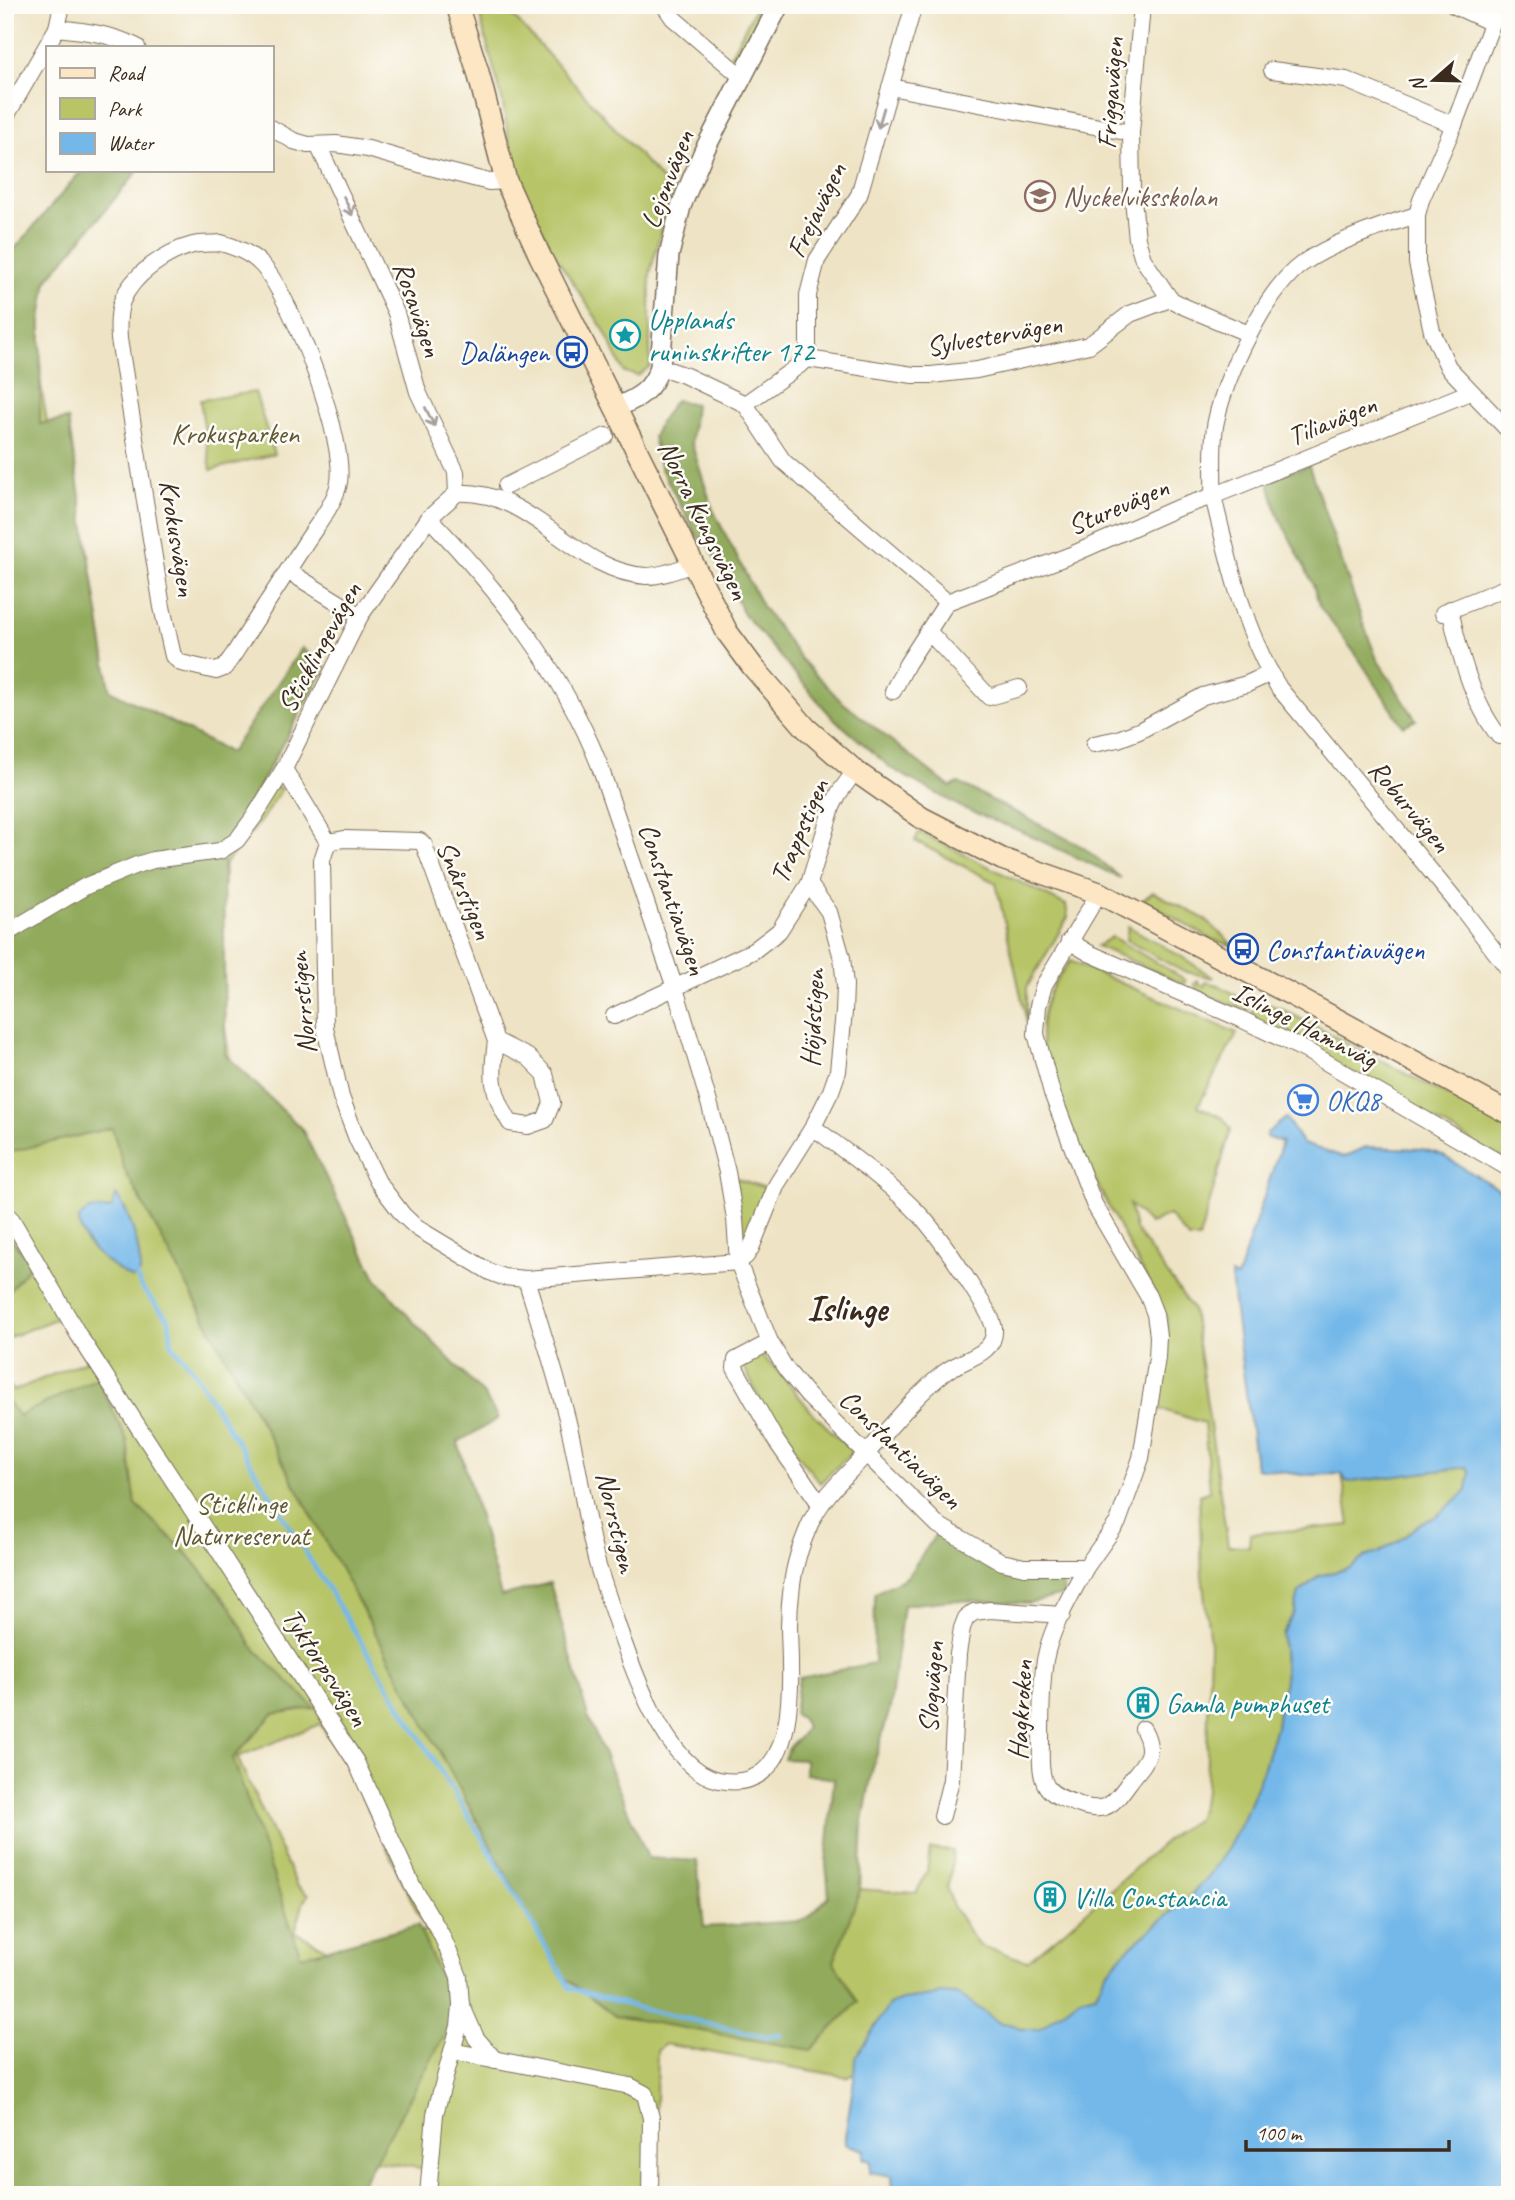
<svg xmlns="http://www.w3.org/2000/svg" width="1515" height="2200" viewBox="0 0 1515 2200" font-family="Caveat,sans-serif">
	<rect width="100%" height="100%" fill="#fdfcf7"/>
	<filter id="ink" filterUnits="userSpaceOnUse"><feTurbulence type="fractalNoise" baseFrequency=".0143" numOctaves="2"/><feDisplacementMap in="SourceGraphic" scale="14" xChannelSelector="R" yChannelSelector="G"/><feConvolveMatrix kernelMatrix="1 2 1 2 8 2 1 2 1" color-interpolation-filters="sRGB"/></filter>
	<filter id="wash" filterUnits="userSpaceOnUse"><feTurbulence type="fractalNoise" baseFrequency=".00686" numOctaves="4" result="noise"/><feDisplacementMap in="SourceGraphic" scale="28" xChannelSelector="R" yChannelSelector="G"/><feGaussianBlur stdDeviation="1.57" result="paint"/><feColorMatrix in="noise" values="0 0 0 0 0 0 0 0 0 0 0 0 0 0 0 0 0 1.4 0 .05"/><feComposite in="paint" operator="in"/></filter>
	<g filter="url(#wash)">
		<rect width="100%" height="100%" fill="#eee3c4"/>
		<g fill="#b7c567" stroke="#797842" stroke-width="2" fill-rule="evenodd">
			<polygon points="478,5 503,5 671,190 650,274 650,366 638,376 624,372 604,330 553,252 529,206 513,165 502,99 484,33"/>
			<polygon points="757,5 769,5 743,60 735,60 729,58"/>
			<path d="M 28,245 L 33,334 L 96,734 L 246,776 L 282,789 L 257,826 L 225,864 L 220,934 L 220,993 L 229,1055 L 251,1119 L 524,1667 L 684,1923 L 826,1966 L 858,1889 L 916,1893 L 927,1872 L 930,1849 L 953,1851 L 951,1874 L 947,1888 L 953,1906 L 978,1945 L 1027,1961 L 1064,1931 L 1176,1832 L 1197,1819 L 1206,1790 L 1210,1644 L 1202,1575 L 1199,1495 L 1210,1491 L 1204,1423 L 1157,1408 L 1167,1339 L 1167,1318 C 1132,1249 1093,1183 1064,1111 C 1054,1087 1042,1060 1041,1034 C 1041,1005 1052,983 1070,961 L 1237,1033 L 1198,1106 L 1223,1118 L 1231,1129 L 1199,1239 L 1189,1239 L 1169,1215 L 1150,1224 L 1129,1204 L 1135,1229 L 1193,1310 L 1228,1546 L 1249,1546 L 1250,1534 L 1350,1525 L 1342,1474 L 1351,1482 L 1467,1467 L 1470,1472 L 1467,1491 L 1435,1518 L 1419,1524 L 1404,1537 L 1378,1553 L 1365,1557 L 1350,1568 L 1318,1576 L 1299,1593 L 1294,1613 L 1282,1634 L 1285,1681 L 1279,1704 L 1276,1727 L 1264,1767 L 1243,1820 L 1228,1848 L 1208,1877 L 1188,1898 L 1127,1950 L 1105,1974 L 1096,1994 L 1080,1998 L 1048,2025 L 1037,2030 L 861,2072 L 847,2077 L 665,2044 L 657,2051 L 654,2195 L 423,2195 L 426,2169 L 354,2158 L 5,2195 L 5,1380 L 13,1391 L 88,1360 L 60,1317 L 5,1339 L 5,251 ZM 320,1724 L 348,1767 L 426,1930 L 342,1957 L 295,1932 L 304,1901 L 308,1895 L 297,1886 L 237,1757 Z"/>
			<polygon points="255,392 274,454 211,470 200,400"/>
			<polygon points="919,832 1066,905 1068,917 1027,987 1027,1023 996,883 915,841"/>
			<polygon points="1153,892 1205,919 1234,946 1213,940 1143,900"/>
			<polygon points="1128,926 1182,957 1214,978 1182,971 1126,940"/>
			<polygon points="1112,937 1183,978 1186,981 1186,983 1184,984 1097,946"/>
			<polygon points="1198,981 1199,985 1204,986 1206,982 1218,985 1250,1003 1248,1010 1243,1010 1197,990 1194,984"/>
			<polygon points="1262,1003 1280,1008 1510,1128 1510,1163 1254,1018 1252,1014 1254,1007"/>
			<polygon points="735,1178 769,1189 750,1239 741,1234"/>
			<polygon points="761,1355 779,1372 811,1411 852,1452 820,1483 766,1413 743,1365"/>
		</g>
		<g fill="#91aa5c" stroke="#666a3d" stroke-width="2">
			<path d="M 82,170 L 138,171 L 47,280 L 41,319 L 40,424 L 68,419 L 110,690 L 230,753 L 302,648 L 326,667 L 233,832 L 223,862 L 225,1054 L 302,1129 L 376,1278 L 410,1318 L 485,1396 L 498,1419 L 458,1442 L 501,1596 L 550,1583 L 588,1717 L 648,1858 L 697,1861 L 704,1927 L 802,1921 L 810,1916 L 829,1896 L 826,1864 L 834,1779 L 805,1774 L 805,1760 L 784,1759 C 790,1741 799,1742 806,1727 L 802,1719 L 794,1714 L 799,1678 L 874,1663 L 875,1593 L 907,1577 L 936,1534 L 980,1560 L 1010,1573 L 1061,1572 L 1064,1595 L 1028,1603 L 953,1600 L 903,1605 L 890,1708 L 872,1771 L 863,1821 L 860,1890 L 834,1962 L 858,2002 L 811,2050 L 615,2016 L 560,1974 L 125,1171 L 112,1128 L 5,1153 L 5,260 Z"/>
			<polygon points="675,400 695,404 691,442 713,510 762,606 801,659 841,701 950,787 959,783 1083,847 1121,878 1020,831 963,808 892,769 831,716 743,613 706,540 698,538 661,469 653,437 661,420"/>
			<polygon points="1309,466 1363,623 1377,659 1416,720 1403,726 1357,656 1320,607 1312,582 1277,513 1268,478"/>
			<polygon points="5,1232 32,1263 5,1296"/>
			<polygon points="97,1378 127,1440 136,1505 187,1553 231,1607 251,1645 315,1708 273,1714 233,1758 301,1956 418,1925 456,2015 356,2195 5,2195 5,1399 19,1416"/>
		</g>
		<g fill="#73b8e9" stroke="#577184" stroke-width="2">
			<path d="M 1286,1118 L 1303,1144 L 1344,1157 L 1366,1147 L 1422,1149 L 1440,1154 L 1510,1196 L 1510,2195 L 893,2195 L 892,2176 L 870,2172 L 871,2161 L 863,2158 L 864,2150 L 845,2144 L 845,2137 L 854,2080 L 855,2058 L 889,2005 L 902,2000 L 932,1996 L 940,1993 L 956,1994 L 966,1999 L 1001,2024 L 1010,2024 L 1024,2029 L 1039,2029 L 1080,1998 L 1096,1994 L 1105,1974 L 1127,1950 L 1188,1898 L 1208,1877 L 1228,1848 L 1243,1820 L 1264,1767 L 1276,1727 L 1279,1704 L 1285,1681 L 1282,1634 L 1294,1613 L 1299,1593 L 1319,1576 L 1350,1568 L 1365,1557 L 1378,1553 L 1404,1537 L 1419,1524 L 1435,1517 L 1467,1491 L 1470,1472 L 1467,1467 L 1351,1482 L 1346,1481 L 1342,1474 L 1302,1475 L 1256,1468 C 1249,1404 1237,1340 1231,1275 L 1237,1278 L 1282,1142 L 1266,1137 L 1267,1133 Z"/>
			<path d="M 116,1195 C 131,1213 141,1251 140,1273 L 132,1279 C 110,1264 79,1248 79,1218 C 93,1203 95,1213 112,1208 Z"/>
		</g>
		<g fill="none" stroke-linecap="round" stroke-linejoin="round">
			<polyline stroke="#73b8e9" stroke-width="4.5" points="136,1276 144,1291 169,1320 172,1345 191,1367 479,1833 570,1988 642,2009 763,2036 781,2035"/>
		</g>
	</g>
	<g filter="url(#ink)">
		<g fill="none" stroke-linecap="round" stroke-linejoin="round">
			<g stroke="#7a6b58" stroke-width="18">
				<g id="minor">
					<path d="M 62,5 L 57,28 C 85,31 112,34 137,47"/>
					<polyline points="664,5 673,18 743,78"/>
					<polyline points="1142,5 1131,133 1132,189 1137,239 1143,259 1170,299 1185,307 1249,334"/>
					<polyline points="1453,5 1492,23"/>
					<polyline points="1499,5 1454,125 1421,200 1417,215 1417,263 1432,331 1448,367 1510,432"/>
					<polyline points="1272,70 1346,80 1454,125"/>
					<polyline points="890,87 1131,133"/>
					<polyline points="5,118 57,28"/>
					<polyline points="271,128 294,141 308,145 336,144 368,149 430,167 489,182 506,181"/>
					<polyline points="318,145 396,313 418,392 456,472 457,493"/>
					<path d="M 221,243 C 236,247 252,254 262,265 C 292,298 350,446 338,487 C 332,507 317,525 306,542 C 282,580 258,616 234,654 L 224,668 L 216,671 L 181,663 L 173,656 L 162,607 L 119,339 C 118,326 118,313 122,301 C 133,274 166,252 193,245 C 202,243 212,244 221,243 Z"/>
					<polyline points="808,359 808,295 817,260 859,195 914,5"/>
					<path d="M 660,367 L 684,375 L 745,404 L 783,461 L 947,602 L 1071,555 L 1175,509 L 1213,496 C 1214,473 1211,443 1216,421 C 1226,375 1265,290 1303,263 C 1336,241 1380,226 1417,215"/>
					<path d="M 1470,392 L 1213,496 C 1229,562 1243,629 1279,688 L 1463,910 L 1510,971"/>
					<polyline points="745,404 808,359 913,375 931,375 977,370 1089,345 1130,314 1170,299"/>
					<polyline points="506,486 606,436"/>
					<path d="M 429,518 C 499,591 562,670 599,764 L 675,988 L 710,1106 L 727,1172 L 735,1219 L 738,1262 L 770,1342 L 785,1368 L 807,1395 L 938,1525 L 1002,1562 L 1024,1567 L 1086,1567 L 1118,1522 L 1141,1458 L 1157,1358 L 1158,1336 L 1155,1314 L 1148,1296 L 1094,1204 L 1052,1093 L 1036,1034 L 1038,1006 L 1044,985 L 1099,893"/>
					<polyline points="288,571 360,616"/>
					<path d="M 1450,609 C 1459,652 1472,702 1499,736"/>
					<polyline points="1443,613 1510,586"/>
					<polyline points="928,631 989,697 1019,688"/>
					<polyline points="893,691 907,664 947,602"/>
					<polyline points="1094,744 1118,739 1139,731 1203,696 1247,684 1271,673"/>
					<path d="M 284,769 L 328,842 L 322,860 L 325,1028 L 341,1097 L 357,1139 L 378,1182 L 403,1215 L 417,1228 L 490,1272 L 503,1277 L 526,1279 C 539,1321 553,1364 564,1407 C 578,1457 583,1509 596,1559 C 600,1575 606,1590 611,1606 C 627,1654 663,1769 719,1780 C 802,1796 790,1677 789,1627 C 789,1614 790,1599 792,1585 C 794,1566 802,1542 810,1524 C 823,1495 846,1476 867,1453 C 892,1425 915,1396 945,1372 C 962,1359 996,1355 994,1329 C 992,1316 982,1303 975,1292 C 959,1266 942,1240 922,1217 C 890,1183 850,1155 813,1127"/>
					<polyline points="328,842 344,839 420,841 424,845 496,1041"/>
					<path d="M 5,934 L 86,886 L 137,865 L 153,860 L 220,851 L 237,840 L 254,817 L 284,769 L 360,616 L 429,518 L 457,493 C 533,489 574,572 646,576 C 662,576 679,569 693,564"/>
					<polyline points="1069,941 1089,953 1241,1019 1307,1051 1510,1169"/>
					<polyline points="614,1016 753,951 779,931 809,884 832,807 839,793 855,771"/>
					<path d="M 496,1041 L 528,1057 L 545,1074 L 552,1103 L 545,1120 L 528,1126 L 510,1123 C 491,1091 491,1077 496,1041 Z"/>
					<polyline points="5,1213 12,1220 78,1334 356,1762 413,1887 441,1934 452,1959 459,1977 461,2005 459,2026 435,2114 428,2195"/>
					<polyline points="526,1279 738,1262 746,1256 751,1248 777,1184 813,1127 831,1091 838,1071 844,1012 845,985 842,958 829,912 809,884"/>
					<polyline points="770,1342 736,1360 735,1368 776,1441 820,1504"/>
					<path d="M 1086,1567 C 1071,1596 1051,1627 1045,1660 C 1041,1686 1041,1713 1041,1740 C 1041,1754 1039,1775 1047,1787 C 1054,1797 1069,1801 1080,1805 C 1110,1816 1117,1798 1134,1776 C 1148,1759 1155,1751 1143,1729"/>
					<polyline points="942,1816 951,1780 958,1654 962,1628 966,1618 974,1612 990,1610 1062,1615"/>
					<polyline points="462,2006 476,2038 495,2060"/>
					<polyline points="452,2051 630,2086 645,2094 651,2118 650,2195"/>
				</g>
			</g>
			<g stroke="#7a6b58" stroke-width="22">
				<path id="tertiary" d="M 617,407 C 639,398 652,390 660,367 L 669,255 L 681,206 L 704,151 L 779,5"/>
			</g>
			<g stroke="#7a6b58" stroke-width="24">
				<polyline id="secondary" points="457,5 478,72 506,181 540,256 727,632 753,667 806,728 855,771 922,818 1002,859 1099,893 1294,996 1510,1114"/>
			</g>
			<use href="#minor" stroke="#fff" stroke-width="16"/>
			<use href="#tertiary" stroke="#fff" stroke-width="19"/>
			<use href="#secondary" stroke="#fce6c4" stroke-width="21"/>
		</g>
		<defs><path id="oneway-shaft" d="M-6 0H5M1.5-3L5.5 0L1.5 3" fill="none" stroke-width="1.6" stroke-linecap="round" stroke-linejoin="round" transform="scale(1.75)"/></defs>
		<g stroke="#a79f9a">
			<use href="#oneway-shaft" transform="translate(881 118) rotate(106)"/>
			<use href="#oneway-shaft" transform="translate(348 206) rotate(65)"/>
			<use href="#oneway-shaft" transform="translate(430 417) rotate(64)"/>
		</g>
	</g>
	<defs>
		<g id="school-ring" transform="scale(1.575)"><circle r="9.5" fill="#fdfcf7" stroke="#8d6e63" stroke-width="1.5"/><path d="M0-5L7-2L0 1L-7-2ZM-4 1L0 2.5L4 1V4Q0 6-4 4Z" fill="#8d6e63"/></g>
		<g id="sight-ring" transform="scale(1.575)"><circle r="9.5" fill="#fdfcf7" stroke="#0f9aa8" stroke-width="1.5"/><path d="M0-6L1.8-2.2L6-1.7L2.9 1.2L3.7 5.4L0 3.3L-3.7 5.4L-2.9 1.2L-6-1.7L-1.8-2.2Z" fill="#0f9aa8"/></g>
		<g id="bus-ring" transform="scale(1.575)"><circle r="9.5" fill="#fdfcf7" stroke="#1a4fb4" stroke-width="1.5"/><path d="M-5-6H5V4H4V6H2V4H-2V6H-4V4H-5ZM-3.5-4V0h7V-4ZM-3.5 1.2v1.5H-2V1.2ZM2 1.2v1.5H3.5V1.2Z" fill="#1a4fb4"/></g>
		<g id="supermarket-ring" transform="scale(1.575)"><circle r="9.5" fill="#fdfcf7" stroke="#3f7fe0" stroke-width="1.5"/><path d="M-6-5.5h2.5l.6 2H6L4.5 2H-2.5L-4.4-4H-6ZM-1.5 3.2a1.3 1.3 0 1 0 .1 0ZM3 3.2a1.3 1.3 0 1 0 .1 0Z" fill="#3f7fe0"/></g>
		<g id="building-ring" transform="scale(1.575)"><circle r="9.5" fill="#fdfcf7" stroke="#0f9aa8" stroke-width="1.5"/><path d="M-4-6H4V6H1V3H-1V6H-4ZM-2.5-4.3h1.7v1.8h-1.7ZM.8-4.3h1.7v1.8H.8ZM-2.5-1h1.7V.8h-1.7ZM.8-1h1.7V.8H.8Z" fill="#0f9aa8"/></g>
	</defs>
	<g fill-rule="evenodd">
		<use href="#school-ring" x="1040" y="196"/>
		<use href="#sight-ring" x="625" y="335"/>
		<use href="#bus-ring" x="572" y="352"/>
		<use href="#bus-ring" x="1243" y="949"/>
		<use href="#supermarket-ring" x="1303" y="1100"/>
		<use href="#building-ring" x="1143" y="1703"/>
		<use href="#building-ring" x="1050" y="1897"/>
	</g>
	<g text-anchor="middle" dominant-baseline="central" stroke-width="5" stroke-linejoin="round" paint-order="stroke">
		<g font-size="28" fill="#3b2a1e" stroke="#fdfcf7">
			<text transform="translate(1110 93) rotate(-86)">Friggavägen</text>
			<text transform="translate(667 179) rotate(-69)">Lejonvägen</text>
			<text transform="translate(816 210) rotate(-64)">Frejavägen</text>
			<text transform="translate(418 309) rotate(71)">Rosavägen</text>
			<text transform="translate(994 335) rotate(-10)">Sylvestervägen</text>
			<text transform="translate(1332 420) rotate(-22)">Tiliavägen</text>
			<text transform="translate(1118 506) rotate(-23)">Sturevägen</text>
			<text transform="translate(704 520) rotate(64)">Norra Kungsvägen</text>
			<text transform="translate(178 538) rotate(81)">Krokusvägen</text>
			<text transform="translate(319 647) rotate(-61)">Sticklingevägen</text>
			<text transform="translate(1410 806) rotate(50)">Roburvägen</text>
			<text transform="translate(799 831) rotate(-67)">Trappstigen</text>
			<text transform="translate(465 890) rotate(67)">Snårstigen</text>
			<text transform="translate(673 899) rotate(71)">Constantiavägen</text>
			<text transform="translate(302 1003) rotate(-95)">Norrstigen</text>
			<text transform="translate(812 1018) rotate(-87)">Höjdstigen</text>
			<text transform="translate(1305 1025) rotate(27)">Islinge Hamnväg</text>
			<text transform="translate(901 1449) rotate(44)">Constantiavägen</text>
			<text transform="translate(617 1522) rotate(77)">Norrstigen</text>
			<text transform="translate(326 1667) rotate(57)">Tyktorpsvägen</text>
			<text transform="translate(931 1687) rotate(-86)">Slogvägen</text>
			<text transform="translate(1020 1710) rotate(-87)">Hagkroken</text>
		</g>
		<g font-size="28" fill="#785e54" stroke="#fdfcf7" text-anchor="start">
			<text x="1063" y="196">Nyckelviksskolan</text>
		</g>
		<g font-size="28" fill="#0d838f" stroke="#fdfcf7" text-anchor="start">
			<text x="648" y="319">Upplands<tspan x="648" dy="32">runinskrifter 172</tspan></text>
			<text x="1166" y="1703">Gamla pumphuset</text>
			<text x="1073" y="1897">Villa Constancia</text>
		</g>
		<g font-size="28" fill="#164399" stroke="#fdfcf7" text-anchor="end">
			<text x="549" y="352">Dalängen</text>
			<text x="1266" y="949" text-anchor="start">Constantiavägen</text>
		</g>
		<g font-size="28" fill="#605834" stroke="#fdfcf7">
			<text x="235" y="433">Krokusparken</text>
			<text x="241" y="1503">Sticklinge<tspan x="241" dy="32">Naturreservat</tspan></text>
		</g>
		<g font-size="28" fill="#366cbe" stroke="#fdfcf7" text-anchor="start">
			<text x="1326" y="1100">OKQ8</text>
		</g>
		<g font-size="35" font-weight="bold" fill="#3b2a1e" stroke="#fdfcf7">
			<text x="847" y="1308">Islinge</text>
		</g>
	</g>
	<rect width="1515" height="2200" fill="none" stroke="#fdfcf7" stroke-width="28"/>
	<rect x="46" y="46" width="228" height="126" fill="#fdfcf7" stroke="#afa8a0" stroke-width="2"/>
	<rect x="60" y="68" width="35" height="10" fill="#fce6c4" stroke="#afa8a0" stroke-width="2"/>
	<text x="108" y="80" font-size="21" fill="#3b2a1e">Road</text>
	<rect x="60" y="98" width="35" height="21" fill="#b7c567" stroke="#afa8a0" stroke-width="2"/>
	<text x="108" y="116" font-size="21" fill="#3b2a1e">Park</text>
	<rect x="60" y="133" width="35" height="21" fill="#73b8e9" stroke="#afa8a0" stroke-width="2"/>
	<text x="108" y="150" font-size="21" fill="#3b2a1e">Water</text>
	<g transform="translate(1434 80) rotate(250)" stroke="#fdfcf7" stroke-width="5" paint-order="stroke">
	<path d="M0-5L12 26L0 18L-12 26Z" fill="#3b2a1e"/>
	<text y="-10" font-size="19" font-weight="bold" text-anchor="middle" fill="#3b2a1e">N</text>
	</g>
	<path d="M1246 2140v10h203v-10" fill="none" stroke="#3b2a1e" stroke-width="3.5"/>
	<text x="1256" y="2140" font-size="21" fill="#3b2a1e" stroke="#fdfcf7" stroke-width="5" paint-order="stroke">100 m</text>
</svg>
